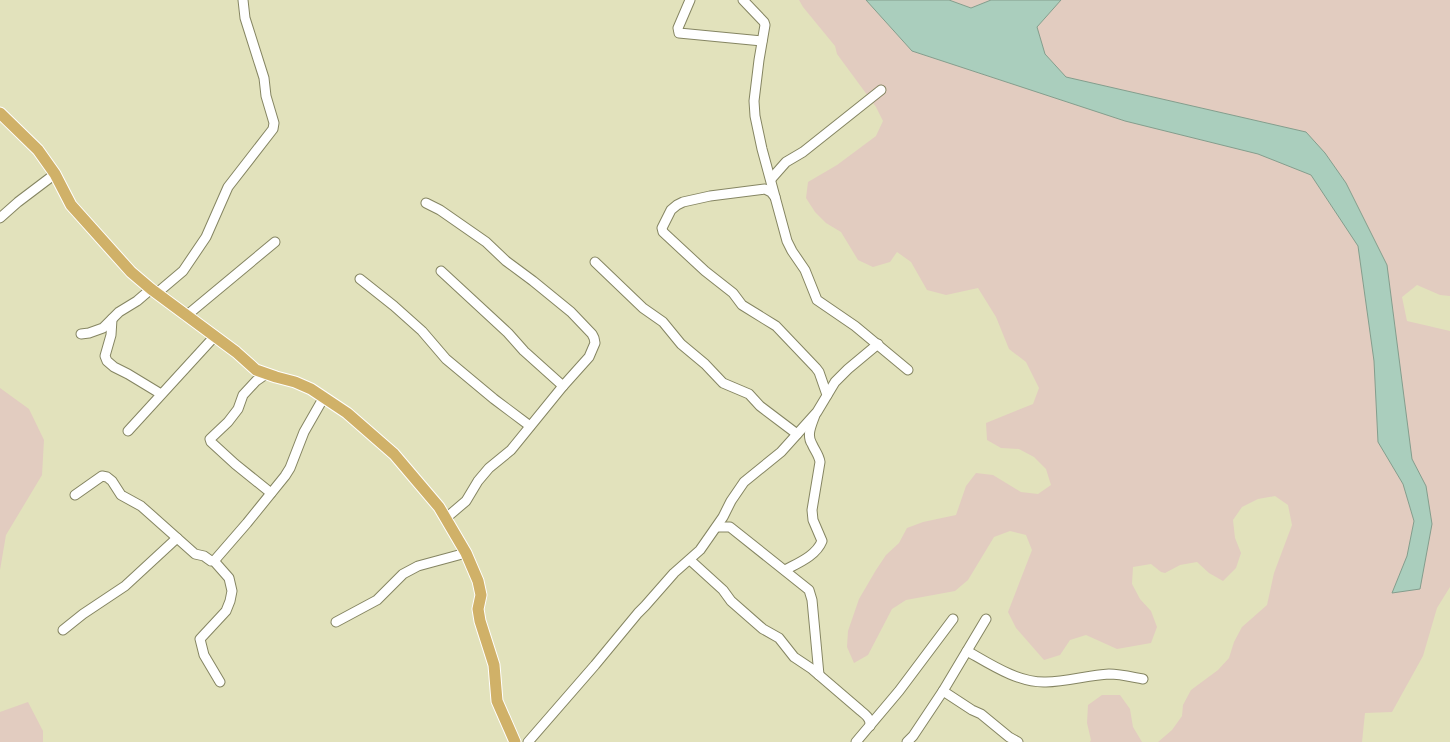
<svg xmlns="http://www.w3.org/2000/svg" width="1450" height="742" viewBox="0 0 1450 742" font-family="Overpass,sans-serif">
	<rect width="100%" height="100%" fill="#e2e2bc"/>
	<g fill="#e2ccc0">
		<polygon points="799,0 866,0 912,51 1125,121 1258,154 1311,175 1358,246 1374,361 1378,442 1403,484 1414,521 1407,556 1392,593 1420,588 1432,524 1426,486 1412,460 1387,265 1346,183 1325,153 1306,132 1066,77 1045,54 1037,27 1061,0 1450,0 1450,296 1440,295 1417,285 1402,297 1407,321 1450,331 1450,587 1437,608 1423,656 1392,712 1365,713 1362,742 1147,742 1158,742 1172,730 1182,716 1183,705 1191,690 1218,670 1229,658 1234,642 1242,627 1267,605 1274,573 1292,525 1288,505 1275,496 1258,499 1242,507 1233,520 1235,538 1241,553 1236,568 1223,581 1209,573 1197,562 1180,565 1165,573 1161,572 1151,564 1133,567 1132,584 1140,599 1151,611 1157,627 1151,643 1117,649 1086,635 1070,640 1060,655 1044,660 1016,628 1008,612 1032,550 1026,535 1010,531 994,537 968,580 955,591 906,600 892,609 868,655 854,663 847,647 848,631 859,599 876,570 886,555 899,543 907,528 923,522 956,515 966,486 976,473 993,475 1021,492 1038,494 1051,485 1046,469 1034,457 1019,449 1001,448 987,440 986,423 1033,404 1039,388 1026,362 1009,349 996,317 978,288 946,295 927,290 911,262 897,252 890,262 873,267 858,260 841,232 826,223 815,212 806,198 808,182 837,165 876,136 883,121 876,107 837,54 835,46 803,7"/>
		<polygon points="949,0 991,0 971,8"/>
		<polygon points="0,388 29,409 44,440 42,475 6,535 0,570"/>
		<polygon points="1102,695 1120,695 1130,709 1133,727 1142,742 1090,742 1091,740 1087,723 1088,705"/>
		<polygon points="28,702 43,731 43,742 0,742 0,712"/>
	</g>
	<polygon fill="#aacebd" stroke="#849d8d" points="866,0 949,0 971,8 991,0 1061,0 1037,27 1045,54 1066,77 1306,132 1325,153 1346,183 1387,265 1412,459 1426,486 1432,524 1420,589 1392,593 1407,556 1414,521 1403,484 1378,442 1374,361 1358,246 1311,175 1258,154 1125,121 912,51"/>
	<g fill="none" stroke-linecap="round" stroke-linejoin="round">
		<g stroke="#858562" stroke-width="11">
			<g id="minor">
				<polyline points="690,0 678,28 679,33 762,41"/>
				<polyline points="743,0 764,22 765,25 759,60 754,101 755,116 762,149 787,241 792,251 805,270 817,300 855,326 908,370"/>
				<polyline points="771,179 786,162 803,152 881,90"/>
				<polyline points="775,197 771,192 765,189 710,196 683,202 677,205 671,210 662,228 663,232 705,271 733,293 742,305 776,326 816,368 819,372 827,395"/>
				<polyline points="426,203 440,210 486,242 506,261 533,281 571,312 592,334 594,338 595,343 589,357 563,386 511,450 489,468 478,481 466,501 446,518"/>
				<polyline points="0,218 18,202 55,174"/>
				<polyline points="595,262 643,308 663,322 681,344 705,364 723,383 749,394 760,406 797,434"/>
				<polyline points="441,271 508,333 524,351 563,386"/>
				<polyline points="360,279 394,306 422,331 446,359 494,399 530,426"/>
				<polyline points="157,293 183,271 206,237 228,187 273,129 274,123 266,96 264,78 245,18 243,0"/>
				<polyline points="186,316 275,242"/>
				<polyline points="112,319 111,335 105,356 107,361 114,367 128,374 161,394"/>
				<polyline points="81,334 89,333 103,328 119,312 137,301 151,289"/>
				<polyline points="266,374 256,381 243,395 238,409 228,422 210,439 211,442 235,464 271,493"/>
				<polyline points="128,431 214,337"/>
				<polyline points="75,495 102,476 107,477 112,481 121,495 141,506 195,554 204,556 211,561 214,561 229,578 232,591 230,601 226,611 200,639 204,655 220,682"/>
				<polyline points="717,527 730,527 809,590 812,600 819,675"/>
				<path d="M 690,560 L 723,590 L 731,601 L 763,629 L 779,638 L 794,657 L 812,669 L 861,711 C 866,715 871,719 870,726"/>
				<polyline points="214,561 247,523 285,476 290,468 304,432 324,397"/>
				<path d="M 785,570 C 798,563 816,556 822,541 L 813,520 L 812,510 L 820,462 C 819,455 815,451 812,444 C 806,435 812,424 815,415"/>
				<polyline points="336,622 377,600 403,574 418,566 466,553"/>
				<polyline points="63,630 83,614 125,586 177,538"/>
				<path d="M 967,651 C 990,664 1018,683 1046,682 C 1067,682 1088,675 1109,674 C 1120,674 1132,677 1143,679"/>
				<polyline points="943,691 972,710 981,714 1009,737 1018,742"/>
				<polyline points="528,742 595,665 638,613 645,606 674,573 700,550 723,517 731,501 744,482 781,452 817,412 835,382 848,369 878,344"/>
				<polyline points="856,742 899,691 953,619"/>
				<polyline points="907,742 913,736 943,691 986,619"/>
			</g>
		</g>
		<g stroke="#fff" stroke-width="13">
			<polyline id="major" points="0,113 38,150 55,174 71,205 131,272 151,289 236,352 256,370 276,377 295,382 311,389 347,413 394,454 439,507 466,553 478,581 481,595 478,609 480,621 494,665 497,701 515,742"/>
		</g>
		<use href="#minor" stroke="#fff" stroke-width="9"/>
		<use href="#major" stroke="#d0b168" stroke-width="11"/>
	</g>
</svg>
